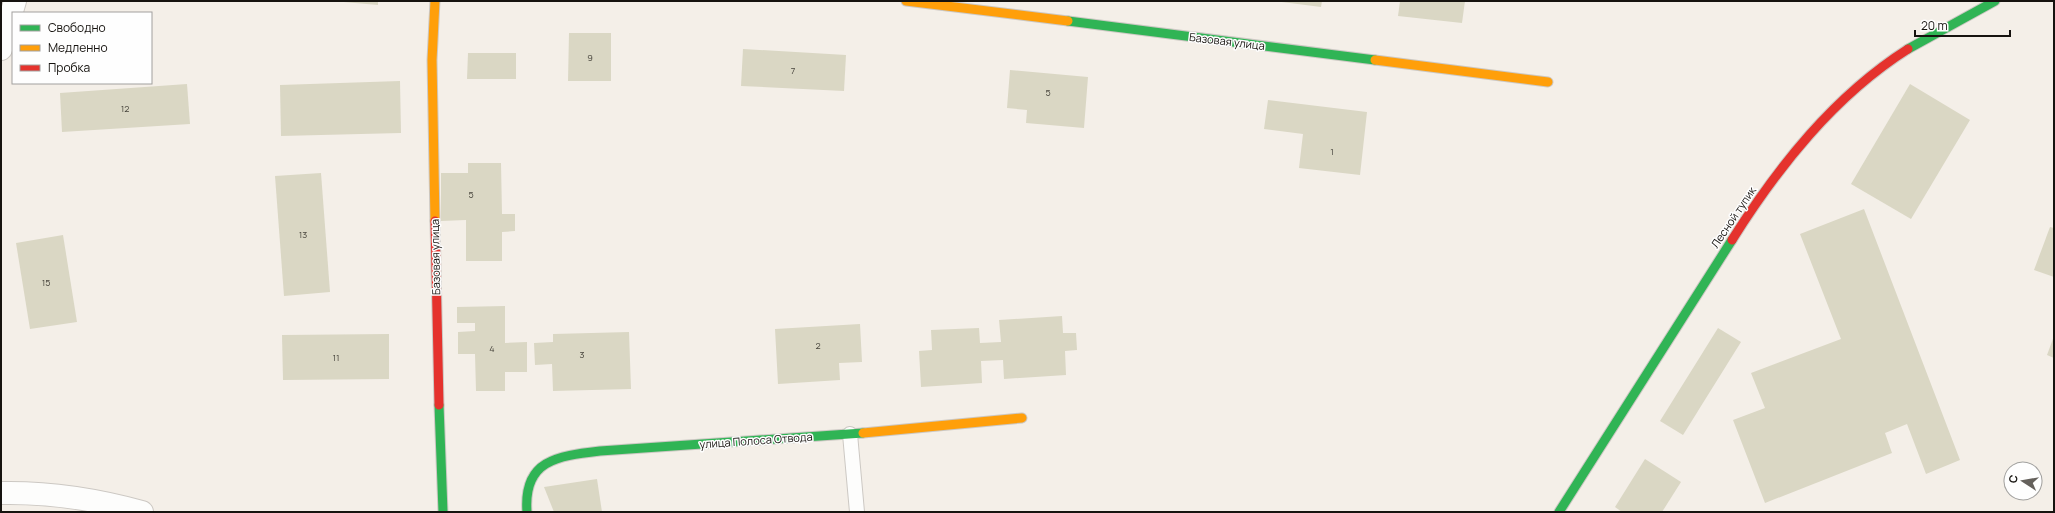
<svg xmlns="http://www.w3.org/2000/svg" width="2055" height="513" viewBox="0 0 2055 513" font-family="Manrope,sans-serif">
	<rect width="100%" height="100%" fill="#f4efe8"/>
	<g fill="#dad7c4">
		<polygon points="332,1 378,1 378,5"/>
		<polygon points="1274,1 1322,1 1321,7"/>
		<polygon points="1400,1 1465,1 1462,23 1398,16"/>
		<polygon points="569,33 611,33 611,81 568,81"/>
		<polygon points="743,49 846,55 844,91 741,86"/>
		<polygon points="468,53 516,53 516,79 467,79"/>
		<polygon points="1010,70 1088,77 1084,128 1026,123 1027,110 1007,108"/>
		<polygon points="400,81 401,133 281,136 280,85"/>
		<polygon points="187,84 190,124 62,132 60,93"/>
		<polygon points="1910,84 1970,120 1911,219 1851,184"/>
		<polygon points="1268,100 1367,112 1360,175 1299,168 1303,134 1264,129"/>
		<polygon points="468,163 501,163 502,214 515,214 515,231 502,232 502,261 466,261 466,220 441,221 441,173 468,173"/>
		<polygon points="321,173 330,292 284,296 275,176"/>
		<polygon points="1864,209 1960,460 1926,474 1907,424 1885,433 1892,453 1765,503 1733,420 1765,408 1751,373 1841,339 1800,234"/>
		<polygon points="2050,227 2054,228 2054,277 2034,270"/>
		<polygon points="63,235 77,322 30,329 16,243"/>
		<polygon points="505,306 505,343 527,342 527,372 505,372 505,391 476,391 475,354 458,354 458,332 475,331 475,323 457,323 457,307"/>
		<polygon points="1062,316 1063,333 1076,333 1077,350 1065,351 1066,375 1004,379 1003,360 981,361 982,383 921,387 919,351 932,350 931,330 979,328 980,343 1001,342 999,320"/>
		<polygon points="860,324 862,362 839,363 840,380 778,384 775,329"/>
		<polygon points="1718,328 1741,342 1683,435 1660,421"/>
		<polygon points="629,332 631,389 553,391 552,364 535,365 534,343 553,342 553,334"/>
		<polygon points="389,334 389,379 283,380 282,335"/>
		<polygon points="2054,336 2054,358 2047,355"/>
		<polygon points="1645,459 1681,482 1662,512 1622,512 1615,507"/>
		<polygon points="597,479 602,512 554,512 544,487"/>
	</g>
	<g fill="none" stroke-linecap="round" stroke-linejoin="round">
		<g stroke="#ccc8c3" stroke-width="16">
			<polyline id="lane" points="850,434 857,512"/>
		</g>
		<g stroke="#ccc8c3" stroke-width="24">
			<g id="street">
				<polyline points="1,49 15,1"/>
				<path d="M 1,493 C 49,492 95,499 142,512"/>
			</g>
		</g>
		<g stroke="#ccc8c3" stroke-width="11">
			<g id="fast">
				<polyline points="1068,21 1375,60"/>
				<polyline points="1908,49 1995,1"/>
				<polyline points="439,405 443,512"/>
				<path d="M 527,512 C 523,460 557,456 600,451 L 863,433"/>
				<polyline points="1559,512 1732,240"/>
			</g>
		</g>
		<g stroke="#ccc8c3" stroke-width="11">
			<g id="slow">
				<polyline points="435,1 432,60 435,221"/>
				<polyline points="906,1 1068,21"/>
				<polyline points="1375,60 1548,82"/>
				<polyline points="863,433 1022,418"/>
			</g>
		</g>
		<g stroke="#ccc8c3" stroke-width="11">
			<g id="jam">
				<polyline points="435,221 439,405"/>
				<path d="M 1732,240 C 1778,167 1834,96 1908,49"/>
			</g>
		</g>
		<use href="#lane" stroke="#fdfdfc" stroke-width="14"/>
		<use href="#street" stroke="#fdfdfc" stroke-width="22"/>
		<use href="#fast" stroke="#30b455" stroke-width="9"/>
		<use href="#slow" stroke="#ff9f0a" stroke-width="9"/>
		<use href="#jam" stroke="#e5322d" stroke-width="9"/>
	</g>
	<g text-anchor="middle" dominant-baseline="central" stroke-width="3" stroke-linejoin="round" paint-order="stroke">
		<g font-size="9" fill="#47443c">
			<text x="590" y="57">9</text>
			<text x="793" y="70">7</text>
			<text x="1048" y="92">5</text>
			<text x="125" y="108">12</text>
			<text x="1332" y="151">1</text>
			<text x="471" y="194">5</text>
			<text x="303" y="234">13</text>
			<text x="46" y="282">15</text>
			<text x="818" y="345">2</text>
			<text x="492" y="348">4</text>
			<text x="582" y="354">3</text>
			<text x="336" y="357">11</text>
		</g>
		<g font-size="11" fill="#16130f" stroke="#fefefe">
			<text transform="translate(1227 41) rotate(7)">Базовая улица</text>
			<text transform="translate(1733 217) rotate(-56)">Лесной тупик</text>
			<text transform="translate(435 257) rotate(-91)">Базовая улица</text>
			<text transform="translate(756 440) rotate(-4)">улица Полоса Отвода</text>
		</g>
	</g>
	<rect width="2055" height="513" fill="none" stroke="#16130f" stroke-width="4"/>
	<rect x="12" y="12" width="140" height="72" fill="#fefefe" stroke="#a1a09e"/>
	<rect x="20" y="25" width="20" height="6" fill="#30b455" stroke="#a1a09e"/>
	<text x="48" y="32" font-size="12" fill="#16130f">Свободно</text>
	<rect x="20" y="45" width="20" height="6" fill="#ff9f0a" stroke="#a1a09e"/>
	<text x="48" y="52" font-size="12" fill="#16130f">Медленно</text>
	<rect x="20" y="65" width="20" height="6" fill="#e5322d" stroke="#a1a09e"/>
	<text x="48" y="72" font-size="12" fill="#16130f">Пробка</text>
	<g transform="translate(2023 481) rotate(282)"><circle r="19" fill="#fefefe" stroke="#a1a09e"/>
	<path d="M0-3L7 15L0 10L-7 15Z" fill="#64605b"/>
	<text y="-6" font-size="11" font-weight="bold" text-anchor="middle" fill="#16130f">С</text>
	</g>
	<path d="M1915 30v6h95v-6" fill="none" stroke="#16130f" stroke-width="2"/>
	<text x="1921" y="30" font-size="12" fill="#16130f" stroke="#fefefe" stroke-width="3" paint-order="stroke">20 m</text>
</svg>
